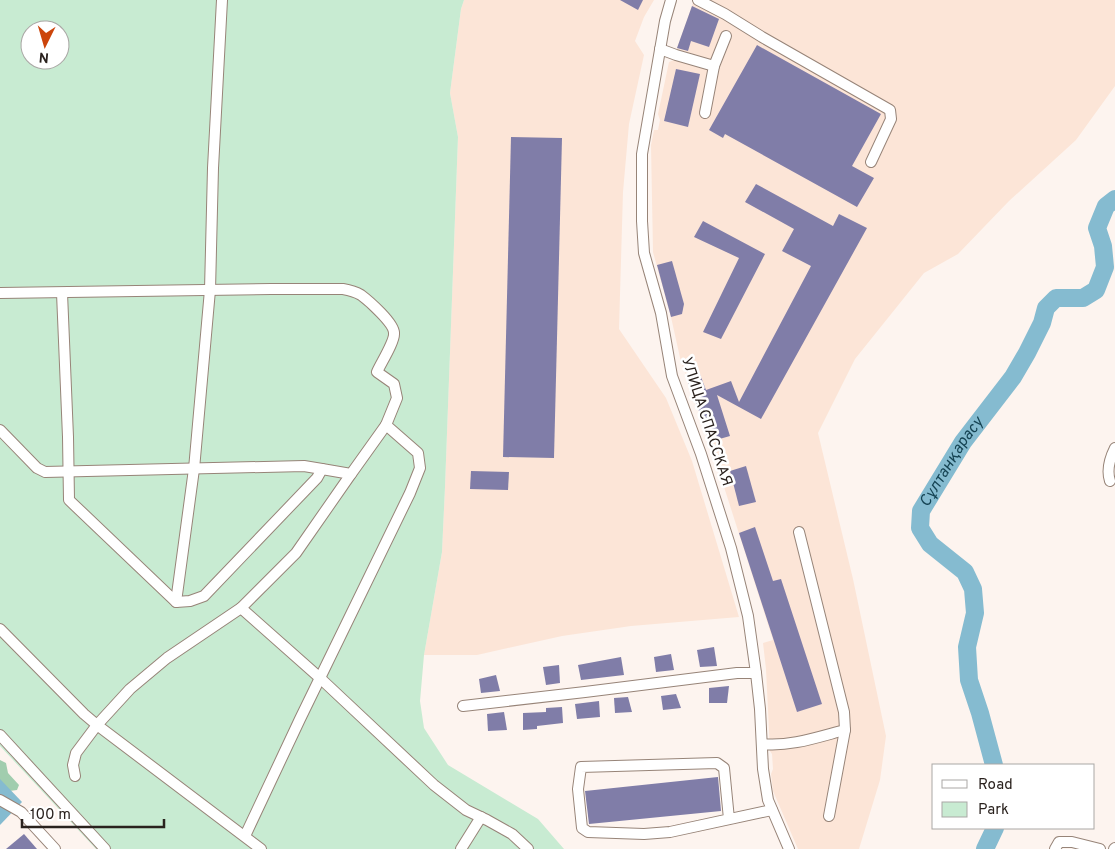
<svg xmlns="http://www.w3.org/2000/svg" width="1115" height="849" viewBox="0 0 1115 849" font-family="Overpass,sans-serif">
	<rect width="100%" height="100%" fill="#fdf4ef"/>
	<g fill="#fce5d7">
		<polygon points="464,0 654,0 644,17 635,41 644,55 629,124 623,192 619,329 666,398 692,461 739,617 631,626 562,636 477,655 424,655 442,552 445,487 458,137 450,93 461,9"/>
		<polygon points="694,0 1115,0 1115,86 1076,140 1009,201 958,254 924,273 855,359 818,433 853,579 886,736 880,780 859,849 798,849 773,791 771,774 773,769 772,754 770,751 766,669 763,643 773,640 701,415 681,362 671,317 653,252 651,145 654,130 658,130 660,120 658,114 669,62 674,60 677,48"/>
	</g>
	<path fill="#c8ebd2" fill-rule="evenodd" d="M 0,0 L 464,0 L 461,9 L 450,93 L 458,137 L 445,487 L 442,552 L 424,655 L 420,701 L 424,728 L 448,765 L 538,819 L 564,849 L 96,849 L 0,746 ZM 30,30 L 60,30 L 60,60 L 30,60 Z"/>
	<polygon fill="#a1cdae" points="0,760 6,763 8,773 19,785 17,790 2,792 0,789"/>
	<polygon fill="#85bbd0" points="0,779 22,802 0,825"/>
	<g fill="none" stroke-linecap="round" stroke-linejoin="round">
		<g stroke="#85bbd0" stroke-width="18">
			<path id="s1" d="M 994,765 L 980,713 L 969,680 L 967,647 L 975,613 L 973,589 L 965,572 L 930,544 L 920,528 L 921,511 L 963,442 L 1013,377 L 1027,353 L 1042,323 L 1046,308 L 1056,298 L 1083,298 L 1096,290 L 1105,267 L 1103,246 L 1097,228 L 1106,206 L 1115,199"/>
			<polyline points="985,849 995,828"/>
		</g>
	</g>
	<g fill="#807da8">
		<polygon points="620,0 643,0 638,10"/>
		<polygon points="692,6 719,19 709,47 691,41 688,51 677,48"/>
		<polygon points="757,45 881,114 852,166 874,178 857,207 725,134 723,138 709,130"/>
		<polygon points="676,69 700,74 688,127 664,121"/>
		<polygon points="511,137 562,138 554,458 503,457"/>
		<polygon points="756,184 833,226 839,214 867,228 761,419 717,395 730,436 709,442 699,411 686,377 699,372 706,390 731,381 739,402 811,266 782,251 794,229 745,202"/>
		<polygon points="703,221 765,254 721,339 703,332 739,258 694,237"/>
		<polygon points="672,261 684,304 682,314 671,317 657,265"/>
		<polygon points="746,466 756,502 739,506 730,471"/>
		<polygon points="471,471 509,472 508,490 470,489"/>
		<polygon points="755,527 773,581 781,579 822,704 797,712 739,533"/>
		<polygon points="714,647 717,666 700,667 697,650"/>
		<polygon points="671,654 674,670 656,672 654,657"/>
		<polygon points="621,657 624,675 581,680 578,665"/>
		<polygon points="559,665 560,683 546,685 543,667"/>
		<polygon points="496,675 500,691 481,693 479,679"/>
		<polygon points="729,686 727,703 709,703 709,688"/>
		<polygon points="676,694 681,708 663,710 661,696"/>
		<polygon points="628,697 632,712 615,713 614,698"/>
		<polygon points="599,701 600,717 577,719 575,704"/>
		<polygon points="562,707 563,723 537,726 537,729 523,730 523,713 546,712 546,708"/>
		<polygon points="504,712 507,730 488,731 487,714"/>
		<polygon points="718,777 721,811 589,824 585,791"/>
		<polygon points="24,834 37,849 6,849"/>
	</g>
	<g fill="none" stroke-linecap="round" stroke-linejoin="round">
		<g stroke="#978478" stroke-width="12">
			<g id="minor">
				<polyline points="671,0 665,21 642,154 642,221 644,253 661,313 672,376 701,454 731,548 748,616 756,673 760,709 763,769 768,800 789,849"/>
				<polyline points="698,0 725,14 762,37 890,110 891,119 871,162"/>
				<polyline points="660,49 676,55 714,66"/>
				<polyline points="705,113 714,66 726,36"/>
				<path d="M 0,293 L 271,289 L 343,289 C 349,290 356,292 361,295 C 369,301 394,323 394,333 C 395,341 381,363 377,372 L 394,384 L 397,398 L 386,425 L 418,453 L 420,468 L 410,493 L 300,719 L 245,836"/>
				<polyline points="62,293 68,437 69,500 176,602 190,601 204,596 317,478 322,469 351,474 386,425"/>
				<polyline points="0,430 37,468 45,472 304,466 322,469"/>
				<path d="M 1110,481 C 1106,469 1110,458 1115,448"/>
				<polyline points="799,532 844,712 845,730 829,816"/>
				<polyline points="176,602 194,469 210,290 213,168 222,0"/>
				<polyline points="241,608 320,678 434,785 466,810 487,820 512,834 528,849"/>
				<polyline points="0,629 84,714 97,725 261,849"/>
				<polyline points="463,706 585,692 737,673 756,673"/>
				<polyline points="0,735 105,849"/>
				<path d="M 762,744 C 790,747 818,737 845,730"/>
				<polyline points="75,776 73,765 76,753 97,725 130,689 167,658 241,608 296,553 351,474"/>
				<polyline points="0,800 21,812 55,849"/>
				<polyline points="729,819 724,768 717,763 581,767 578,789 582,828 588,832 644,834 670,832 772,810"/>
				<polyline points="461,849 481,817"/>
				<polyline points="1055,849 1059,842 1072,842 1100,849"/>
				<polyline points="1114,849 1115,848"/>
			</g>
		</g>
		<use href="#minor" stroke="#fff" stroke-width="10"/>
	</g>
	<g text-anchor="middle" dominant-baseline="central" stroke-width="5" stroke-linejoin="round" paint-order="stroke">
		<g font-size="15" fill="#2a221e" stroke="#fff">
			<text transform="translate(706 422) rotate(72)">УЛИЦА СПАССКАЯ</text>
		</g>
		<g font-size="16" font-style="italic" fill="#164454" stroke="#fff">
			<text stroke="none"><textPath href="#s1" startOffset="338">Сұлтанқарасу</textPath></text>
		</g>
	</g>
	<rect x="932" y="764" width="162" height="65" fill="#ffffff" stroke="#aaa7a5"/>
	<rect x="942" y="780" width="25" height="8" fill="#ffffff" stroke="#aaa7a5"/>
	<text x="978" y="789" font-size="15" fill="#2a221e">Road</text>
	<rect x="942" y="802" width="25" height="15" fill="#c8ebd2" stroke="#aaa7a5"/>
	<text x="978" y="814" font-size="15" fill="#2a221e">Park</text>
	<g transform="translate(45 45) rotate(185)"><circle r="24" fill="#ffffff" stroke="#aaa7a5"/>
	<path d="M0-4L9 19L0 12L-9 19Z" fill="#cc450b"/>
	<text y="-8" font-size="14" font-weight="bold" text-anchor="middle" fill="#2a221e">N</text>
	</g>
	<path d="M22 819v8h142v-8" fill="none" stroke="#2a221e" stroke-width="2.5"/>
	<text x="30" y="819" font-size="15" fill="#2a221e" stroke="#ffffff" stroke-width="4" paint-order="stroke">100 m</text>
</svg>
